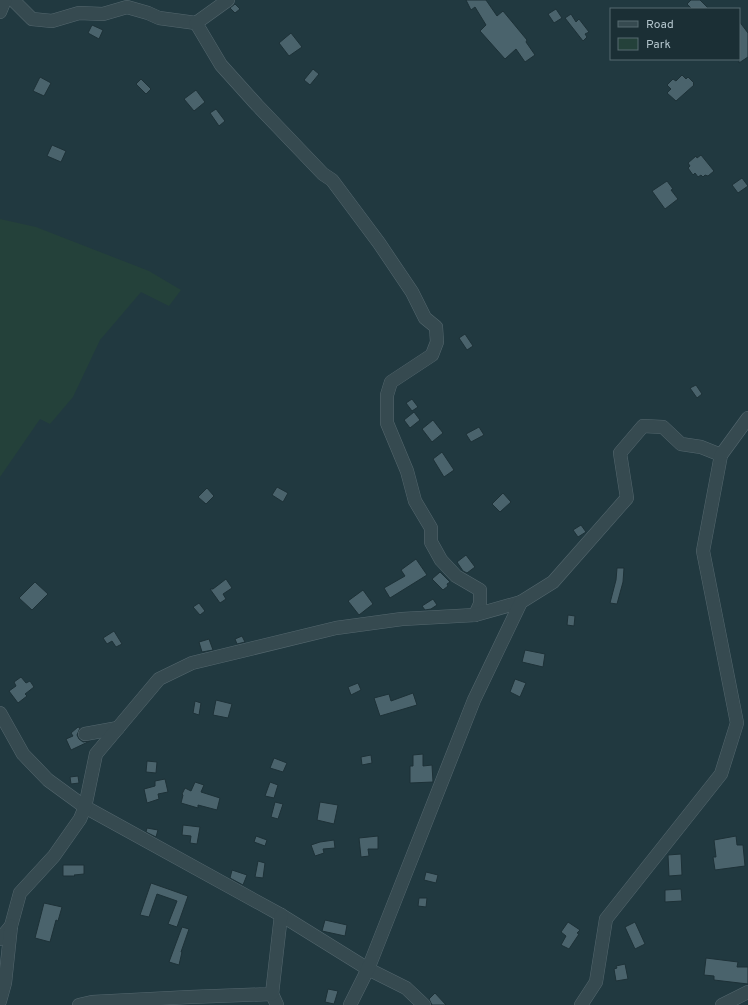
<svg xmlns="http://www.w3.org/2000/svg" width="748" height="1005" viewBox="0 0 748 1005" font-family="Overpass,sans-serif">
	<rect width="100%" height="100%" fill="#213940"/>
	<polygon fill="#24413a" points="0,219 36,227 149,271 181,290 169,306 141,292 100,340 73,397 50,424 40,419 0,477"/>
	<g fill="#4a636c" stroke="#1d3137">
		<polygon points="466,0 486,0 497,16 503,11 527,40 526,42 535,55 525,62 516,49 505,59 480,31 486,25 475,7 471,10"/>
		<polygon points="691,0 700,0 709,9 692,9 687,4"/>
		<polygon points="235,4 240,9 235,13 230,8"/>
		<polygon points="556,9 562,18 554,23 548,14"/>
		<polygon points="571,14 576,22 579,19 589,32 585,34 587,37 583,41 565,18"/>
		<polygon points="739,21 748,33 748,57 739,63"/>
		<polygon points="92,25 103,30 99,39 88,33"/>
		<polygon points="291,33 302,47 289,56 279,43"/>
		<polygon points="313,69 319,74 310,85 304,80"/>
		<polygon points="682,75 686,79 688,77 694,83 693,84 694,85 676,101 667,93 671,89 667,85 673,79 676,81"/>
		<polygon points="40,77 51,83 44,96 33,91"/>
		<polygon points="141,79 151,89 146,94 136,84"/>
		<polygon points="196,90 205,102 194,111 184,99"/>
		<polygon points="216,109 225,121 219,126 210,113"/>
		<polygon points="52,145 66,151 61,162 47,156"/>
		<polygon points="701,155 714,171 708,176 705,175 703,177 701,175 698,177 695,173 693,175 688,168 690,166 688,163 696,156 697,158"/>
		<polygon points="742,178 748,186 738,193 732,185"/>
		<polygon points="667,181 673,189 671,190 678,199 665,209 652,191"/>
		<polygon points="465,334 473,346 467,350 459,338"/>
		<polygon points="696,385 702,394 697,398 690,388"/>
		<polygon points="412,399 418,407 412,411 406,403"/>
		<polygon points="414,412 420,420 410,428 404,420"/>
		<polygon points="433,420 443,433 432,442 422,429"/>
		<polygon points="479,427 484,435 471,442 466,434"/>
		<polygon points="442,452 454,470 444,477 433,459"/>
		<polygon points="277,487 288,493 283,502 272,495"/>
		<polygon points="207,488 214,496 206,504 198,497"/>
		<polygon points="503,493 511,502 500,512 492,504"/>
		<polygon points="581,525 586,532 578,537 573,530"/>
		<polygon points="466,555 475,567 467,573 463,571 457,562"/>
		<polygon points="416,559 427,575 390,598 384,588 405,576 401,570"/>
		<polygon points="617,568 624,568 623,582 617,604 610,603 616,580"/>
		<polygon points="440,572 450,582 447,584 448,586 443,590 432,579"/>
		<polygon points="226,579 232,588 223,594 226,599 220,603 210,589 213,589"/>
		<polygon points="35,582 48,594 32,610 19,598"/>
		<polygon points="363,590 373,604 359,615 348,601"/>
		<polygon points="433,599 437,605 431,609 425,610 422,606"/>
		<polygon points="199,603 205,611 200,615 193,607"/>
		<polygon points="568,615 575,616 574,626 567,625"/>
		<polygon points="114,631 122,644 116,647 112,641 107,644 103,638"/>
		<polygon points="242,636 245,642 237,644 235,639"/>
		<polygon points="209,639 213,650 202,652 199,642"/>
		<polygon points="525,650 545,654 543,667 522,662"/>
		<polygon points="21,677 26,683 30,681 34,687 25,694 27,696 18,703 9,691 16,686 14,682"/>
		<polygon points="515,679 526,683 520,697 510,692"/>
		<polygon points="358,683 361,690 351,695 348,687"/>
		<polygon points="413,693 417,705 380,716 374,698 389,694 391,701"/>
		<polygon points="216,700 232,704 228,718 213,715"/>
		<polygon points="195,701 201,703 199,715 193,713"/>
		<polygon points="78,727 80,728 77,735 79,739 83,742 90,741 71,750 66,739 73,736 71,733"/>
		<polygon points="423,754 423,766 432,765 433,782 410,783 410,766 413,766 413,755"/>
		<polygon points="371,755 372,763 362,765 361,757"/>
		<polygon points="274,758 287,763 283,772 270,768"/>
		<polygon points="147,761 157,762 156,773 146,772"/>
		<polygon points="78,776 79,783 71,784 70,777"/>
		<polygon points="165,779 168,792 158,794 159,799 147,803 144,789 155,786 155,781"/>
		<polygon points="195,782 204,785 201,792 220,798 217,810 198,805 198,808 181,803 183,795 182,794 185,788 191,791"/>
		<polygon points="270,782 278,785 274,798 265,796"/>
		<polygon points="275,802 283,804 278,819 271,817"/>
		<polygon points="320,802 338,805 334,824 317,820"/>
		<polygon points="183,825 200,827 197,844 190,843 191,836 182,835"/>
		<polygon points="147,828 158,830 156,837 146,832"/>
		<polygon points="256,836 267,840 265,846 254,842"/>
		<polygon points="378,836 378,849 368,849 369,856 361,857 359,838"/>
		<polygon points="736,836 737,845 743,845 745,866 715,870 713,857 716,857 714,840"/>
		<polygon points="334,840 335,848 323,849 324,853 315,856 311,845 320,842"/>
		<polygon points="681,854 682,875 669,876 668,855"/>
		<polygon points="258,861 265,863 263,878 255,877"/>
		<polygon points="63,865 84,865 84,874 74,875 75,876 63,876"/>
		<polygon points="232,870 247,875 243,885 230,878"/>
		<polygon points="426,872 438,875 436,883 424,880"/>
		<polygon points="151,883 188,896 177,927 168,924 177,901 157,894 149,917 140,915"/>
		<polygon points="681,889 682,901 665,902 665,890"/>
		<polygon points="419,898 427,898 426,907 418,906"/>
		<polygon points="44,903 62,907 58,921 56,920 50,942 35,938"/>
		<polygon points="325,920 347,925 345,936 322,931"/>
		<polygon points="568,922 580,930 577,933 579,934 569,949 561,945 566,936 561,932"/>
		<polygon points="635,922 645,944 635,949 625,927"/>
		<polygon points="182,927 189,929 181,952 182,952 179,965 169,962"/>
		<polygon points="706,958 738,962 737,967 748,967 748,984 714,980 714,976 704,975"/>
		<polygon points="625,964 628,979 616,981 614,969 617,968 616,966"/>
		<polygon points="328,989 338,991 334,1004 325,1002"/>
		<polygon points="435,993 446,1005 432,1005 429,999"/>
	</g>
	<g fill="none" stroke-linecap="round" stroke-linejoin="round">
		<g stroke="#54676e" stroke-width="14">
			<g id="minor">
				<polyline points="13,0 32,19 52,21 79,13 103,14 127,7 148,13 159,18 196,23"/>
				<polyline points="228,0 196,23 221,65 257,105 323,174 332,180 379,243 412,292 425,318 436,327 437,342 432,355 391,382 387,395 387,423 407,471 415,501 431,528 431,542 441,560 456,576 480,590 480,604 475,615"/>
				<polyline points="0,12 5,0"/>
				<polyline points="0,713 23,754 48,780 85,807 281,915 368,969 406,988 424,1005"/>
				<polyline points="85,734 118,728"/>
				<polyline points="0,939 11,926 20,893 54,856 80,819 85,807 96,754 159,679 192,663 336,628 402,619 475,615 521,602"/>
				<polyline points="272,994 277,1005"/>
				<polyline points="0,1001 5,983 11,926"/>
				<polyline points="79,1005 92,1002 190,997 272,994 281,915"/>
				<polyline points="350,1005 368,969 474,700 521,602 553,582 627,498 620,453 643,426 663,427 681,444 701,447 721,455"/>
				<polyline points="581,1005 596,982 606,919 721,774 737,723 703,551 721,455 748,418"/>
				<polyline points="722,1005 748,992"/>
			</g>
		</g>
		<use href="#minor" stroke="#364a50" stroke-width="13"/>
	</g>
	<rect x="610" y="8" width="130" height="52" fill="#1b2f35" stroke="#576b71"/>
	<rect x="618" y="21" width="20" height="6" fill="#364a50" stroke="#576b71"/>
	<text x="646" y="28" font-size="12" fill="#b2c4cb">Road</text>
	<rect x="618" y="38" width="20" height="12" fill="#24413a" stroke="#576b71"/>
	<text x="646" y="48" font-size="12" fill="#b2c4cb">Park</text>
</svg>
